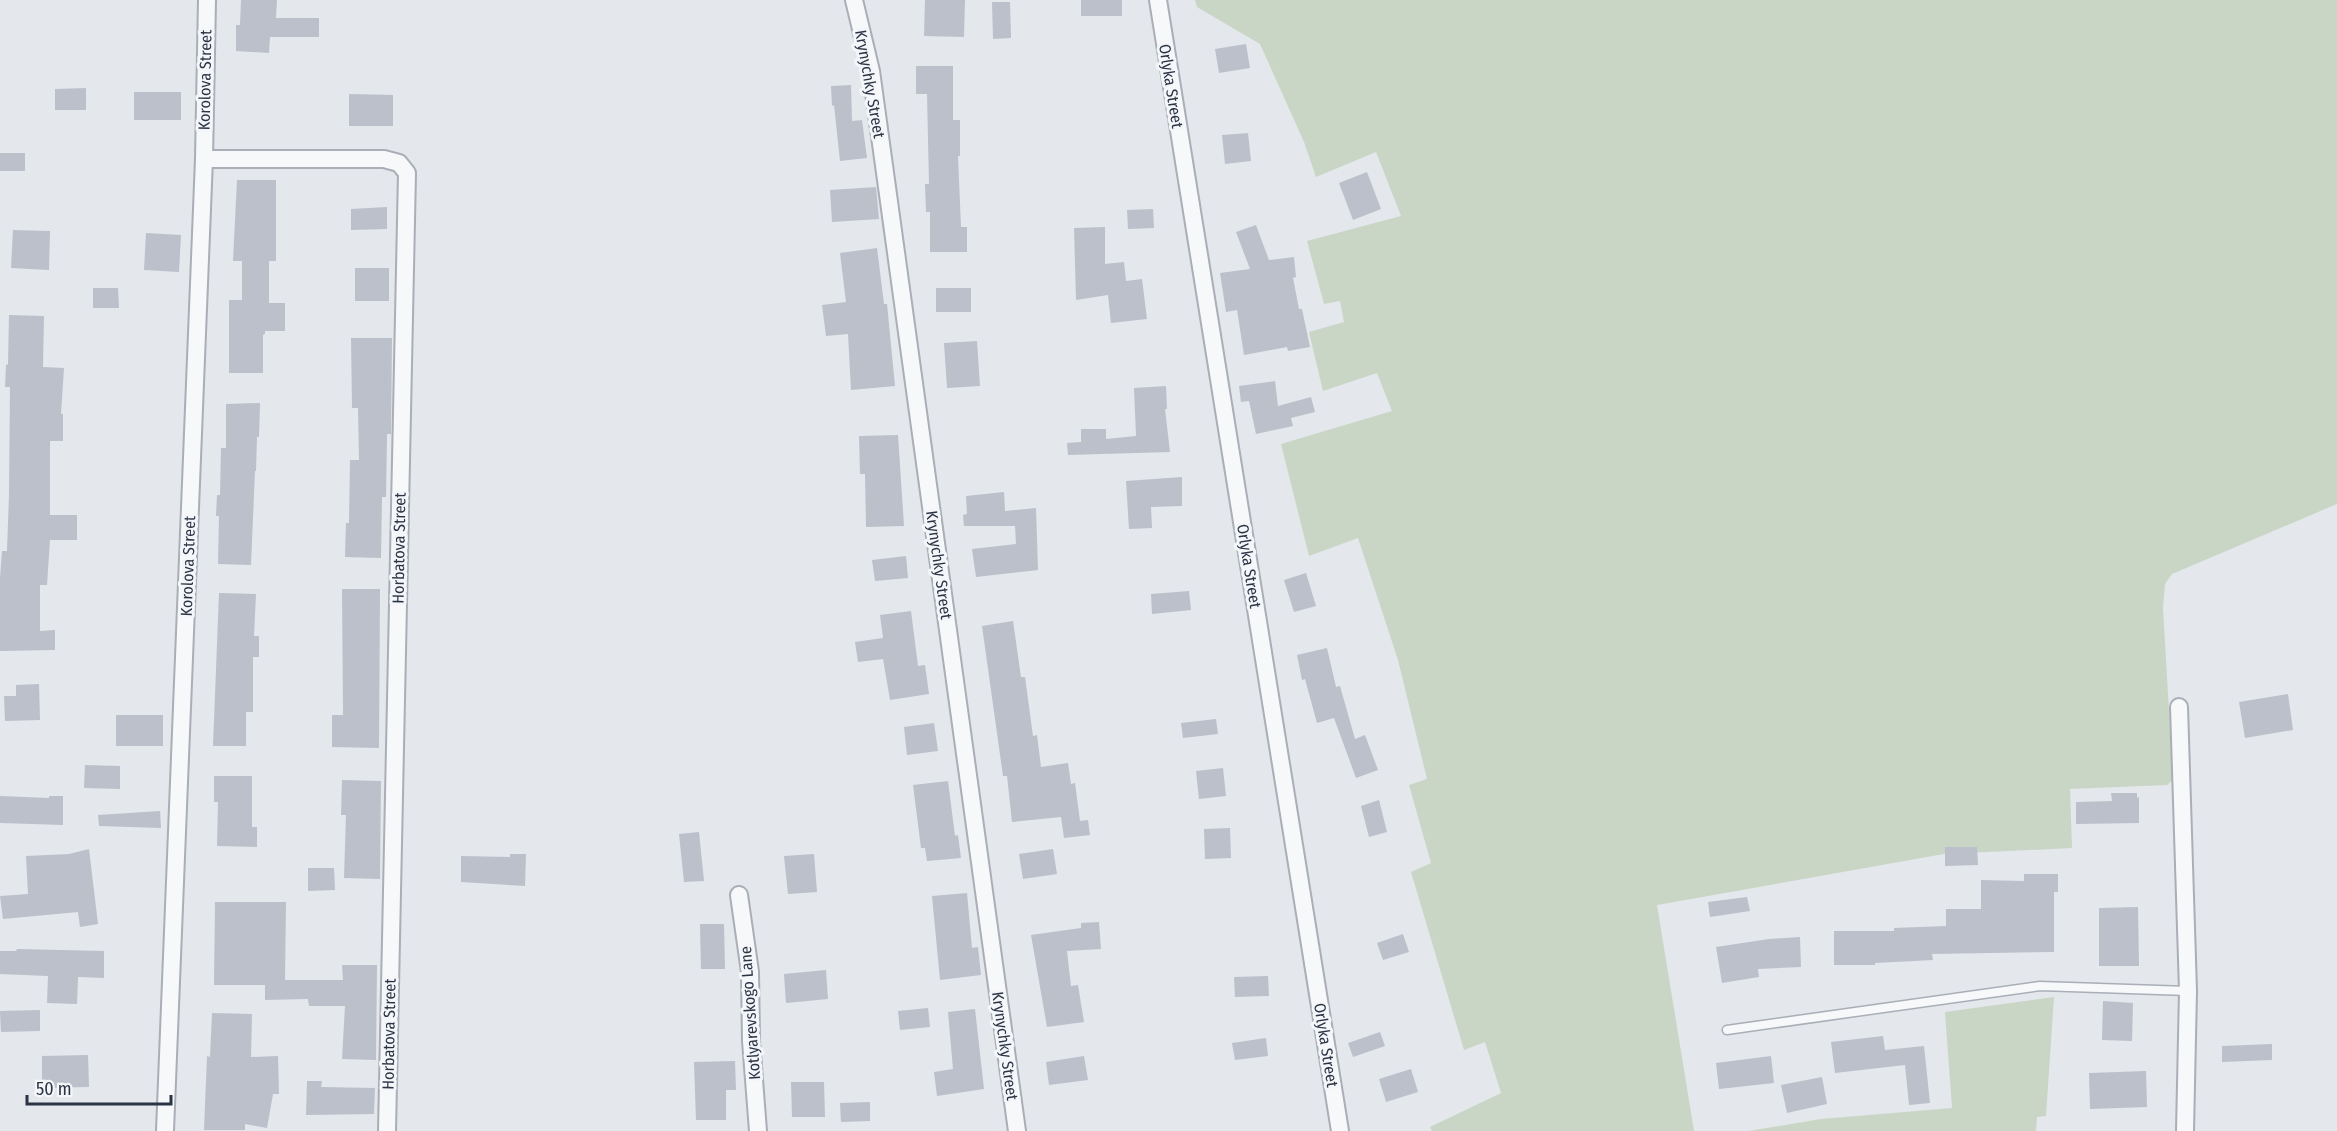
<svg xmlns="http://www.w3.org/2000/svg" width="2337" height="1131" viewBox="0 0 2337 1131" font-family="'Fira Sans Condensed',sans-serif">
	<rect width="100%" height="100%" fill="#e4e7ec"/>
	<g fill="#c9d6c5">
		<polygon points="1195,0 2337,0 2337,504 2172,574 2165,584 2163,608 2173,780 2167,785 2070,789 2072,848 1944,854 1657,905 1694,1131 1432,1131 1430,1127 1501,1093 1485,1042 1464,1050 1411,872 1431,863 1409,785 1427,779 1398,660 1358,538 1309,556 1281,444 1392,411 1377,373 1323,391 1309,332 1344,322 1340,301 1324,304 1307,241 1401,216 1376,152 1316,177 1304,142 1260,44 1197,7"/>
		<polygon points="2054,997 2046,1116 2037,1117 2036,1131 1749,1131 1821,1119 1952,1108 1945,1012"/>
	</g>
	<g fill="#bbc0ca">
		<polygon points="241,0 277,0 276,18 319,18 319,37 270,37 269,53 236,51 236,25 240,25"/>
		<polygon points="925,0 965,0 964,37 924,36"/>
		<rect x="1081" y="0" width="41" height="16"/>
		<polygon points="992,2 1010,2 1011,38 993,39"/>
		<polygon points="1246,44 1250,68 1219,73 1215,49"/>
		<polygon points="916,66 953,66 953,120 960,120 960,156 958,156 961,227 967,227 967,252 930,252 930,212 926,212 925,184 929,184 927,94 916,94"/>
		<polygon points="851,85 852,121 862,120 867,158 840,161 834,105 832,106 831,86"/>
		<polygon points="86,88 86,110 55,110 55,89"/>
		<rect x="134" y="92" width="47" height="28"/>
		<polygon points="349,94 393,95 393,126 349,126"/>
		<polygon points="1248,133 1251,161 1225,164 1222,135"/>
		<rect x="0" y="153" width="25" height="18"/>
		<polygon points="1367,172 1381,209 1353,220 1339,183"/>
		<polygon points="237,180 276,180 276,261 269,261 269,303 285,303 285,331 265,331 265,334 263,335 263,373 229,373 229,300 242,300 242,261 233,261"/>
		<polygon points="876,187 879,219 832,222 830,190"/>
		<polygon points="387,207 387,229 351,230 351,209"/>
		<polygon points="1153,209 1154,228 1128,229 1127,210"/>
		<polygon points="1256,225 1269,260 1294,257 1296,277 1293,278 1299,309 1302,309 1310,347 1288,351 1287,347 1244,355 1237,310 1226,312 1220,273 1250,269 1236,232"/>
		<polygon points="1105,227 1105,264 1124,262 1126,281 1142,279 1147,319 1111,323 1108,295 1076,300 1074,228"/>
		<polygon points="13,230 50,231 49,270 11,268"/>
		<polygon points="146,233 181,235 179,272 144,270"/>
		<polygon points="877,248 884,304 887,304 895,386 851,390 848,334 826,336 822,305 846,302 840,253"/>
		<rect x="355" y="268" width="34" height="33"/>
		<polygon points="93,288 118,288 119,308 93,308"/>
		<rect x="936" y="288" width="35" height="24"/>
		<polygon points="9,315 44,316 43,367 64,368 61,414 63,414 63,441 50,441 50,515 77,515 77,540 50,540 47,585 40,585 40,631 55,630 55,650 0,651 0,578 2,551 7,551 9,495 10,387 5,387 6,364 8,365"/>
		<polygon points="351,338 392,338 391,434 387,434 386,497 382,497 381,558 345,557 346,523 349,523 350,460 359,460 358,408 352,408"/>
		<polygon points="977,341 980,386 947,388 944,343"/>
		<polygon points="1275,381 1278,406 1311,397 1315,412 1291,418 1293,426 1256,434 1249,401 1241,402 1239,386"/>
		<polygon points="1166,386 1167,409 1165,409 1170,452 1068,455 1067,443 1081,442 1081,429 1106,429 1106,439 1136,436 1134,388"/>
		<polygon points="260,403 259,437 257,437 256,471 255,471 251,565 218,564 219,516 216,516 217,495 220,495 221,448 226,448 226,404"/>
		<polygon points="898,435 904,526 866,527 865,474 860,474 859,436"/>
		<polygon points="1182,477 1182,506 1151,507 1152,528 1129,529 1126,481"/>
		<polygon points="1004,492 1005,511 1036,508 1038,570 976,577 972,549 1016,544 1015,526 964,526 963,515 967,514 966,496"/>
		<polygon points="906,556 908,578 875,581 872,560"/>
		<polygon points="1306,573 1316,606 1294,612 1284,580"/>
		<polygon points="342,589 380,589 379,748 332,747 332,715 343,715"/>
		<polygon points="1189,591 1191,610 1152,614 1151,594"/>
		<polygon points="219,593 256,594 254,636 259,636 259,657 253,657 253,712 246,712 246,746 213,746"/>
		<polygon points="911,611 918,666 925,665 929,694 890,700 883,659 858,662 855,642 883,638 880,615"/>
		<polygon points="1013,621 1021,677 1025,677 1033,736 1037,735 1041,767 1068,763 1071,784 1075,783 1080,821 1088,820 1090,835 1064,838 1061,817 1012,822 1007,776 1003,776 982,626"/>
		<polygon points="1327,648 1336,687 1340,686 1355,739 1365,735 1378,770 1356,778 1334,718 1317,723 1305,679 1302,680 1297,655"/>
		<polygon points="39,684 40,720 5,721 4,696 16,696 16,685"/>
		<polygon points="2288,694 2293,730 2245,738 2239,702"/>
		<rect x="116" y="715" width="47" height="31"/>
		<polygon points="1216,719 1218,734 1183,738 1181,723"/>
		<polygon points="934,723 938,751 907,755 904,727"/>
		<polygon points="85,765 120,766 120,789 84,788"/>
		<polygon points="1223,768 1226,796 1199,799 1196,771"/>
		<polygon points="214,776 252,776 252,827 257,827 257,847 217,846 218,802 214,802"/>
		<polygon points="342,780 381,781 380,879 344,878 346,815 341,815"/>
		<polygon points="948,781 955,836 958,835 961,858 927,861 925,848 921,848 913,785"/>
		<polygon points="2111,793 2137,793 2137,798 2139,797 2139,823 2076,824 2076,802 2112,801"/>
		<polygon points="0,796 49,798 49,796 63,796 63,825 0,823"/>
		<polygon points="1379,800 1387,832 1369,837 1361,806"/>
		<polygon points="160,811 161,828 99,826 98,815"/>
		<polygon points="1230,828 1231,858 1205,859 1204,829"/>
		<polygon points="699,832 704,881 684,882 679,834"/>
		<polygon points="1945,847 1977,847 1978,865 1945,866"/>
		<polygon points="89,849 98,924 80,927 78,912 3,919 0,896 28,894 26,856 69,854"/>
		<polygon points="1053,849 1057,874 1023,879 1019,854"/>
		<polygon points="510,854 526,854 525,886 461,882 461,856 510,857"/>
		<polygon points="814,854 817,892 788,894 784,856"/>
		<polygon points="308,868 334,868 335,890 308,891"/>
		<polygon points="2024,874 2058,874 2058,892 2054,892 2054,952 1932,954 1933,960 1875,963 1875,965 1834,965 1834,931 1894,931 1894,928 1946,926 1946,909 1981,909 1981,880 2024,881"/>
		<polygon points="967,893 972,948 978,947 981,975 940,980 932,896"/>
		<polygon points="1747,897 1750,911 1710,917 1708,902"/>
		<polygon points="215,902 286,902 285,980 343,980 342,965 377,965 376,1060 342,1059 345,1006 309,1006 308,999 265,1000 265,985 214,985"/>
		<polygon points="2138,907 2139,966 2099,966 2099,908"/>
		<polygon points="1099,922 1101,949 1067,951 1071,986 1078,985 1084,1022 1047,1027 1031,935 1081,928 1081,923"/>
		<polygon points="700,924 724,924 725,969 701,969"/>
		<polygon points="1403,934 1409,952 1383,960 1377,943"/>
		<polygon points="1800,937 1801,967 1758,969 1759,977 1722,983 1716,947 1769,939"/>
		<polygon points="17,949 104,951 104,978 78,977 77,1004 47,1003 48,976 0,974 0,951 16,951"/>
		<polygon points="826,970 828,999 786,1003 784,974"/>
		<polygon points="1268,976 1269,996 1235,997 1234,977"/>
		<polygon points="2103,1001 2133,1003 2132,1041 2102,1040"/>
		<polygon points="928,1008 930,1027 900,1030 898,1011"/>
		<polygon points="975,1009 984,1089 937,1096 934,1072 953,1069 948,1012"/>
		<polygon points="40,1010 40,1031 1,1032 0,1011"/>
		<polygon points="212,1013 252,1014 251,1057 278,1056 279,1094 273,1094 267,1128 245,1124 245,1130 204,1130 207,1056 210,1057"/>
		<polygon points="1380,1032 1385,1046 1353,1057 1348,1043"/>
		<polygon points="1883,1036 1885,1050 1924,1046 1930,1103 1909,1105 1905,1065 1835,1073 1831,1042"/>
		<polygon points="1266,1038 1268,1056 1235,1060 1232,1043"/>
		<polygon points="2272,1044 2272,1060 2222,1062 2222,1046"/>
		<polygon points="88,1055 89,1087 42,1088 42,1056"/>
		<polygon points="1084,1056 1088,1080 1049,1085 1046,1062"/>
		<polygon points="1771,1056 1774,1083 1719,1089 1716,1063"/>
		<polygon points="735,1061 736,1090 726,1090 726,1120 696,1120 694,1062"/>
		<polygon points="1411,1069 1418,1092 1386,1102 1379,1079"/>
		<polygon points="2146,1071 2147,1107 2090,1109 2089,1073"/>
		<polygon points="1822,1077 1827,1104 1787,1113 1781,1085"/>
		<polygon points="307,1081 322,1081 321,1087 375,1088 374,1114 306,1115"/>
		<polygon points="791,1082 824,1082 825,1117 792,1117"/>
		<polygon points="870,1102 870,1121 841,1122 840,1103"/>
	</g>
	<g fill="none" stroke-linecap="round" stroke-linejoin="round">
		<g stroke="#a9aeb7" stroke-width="11">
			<polyline id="lane" points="1727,1030 2040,986 2188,991"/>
		</g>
		<g stroke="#a9aeb7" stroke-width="20">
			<g id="street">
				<polyline points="854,0 871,71 1017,1131"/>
				<polyline points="1158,0 1340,1131"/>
				<polyline points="204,159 384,159 399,163 407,173 387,1131"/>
				<polyline points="2179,707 2188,991 2185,1131"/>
				<polyline points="739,895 750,972 751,1041 758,1131"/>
				<polyline points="165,1131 204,159 207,0"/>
			</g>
		</g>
		<use href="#lane" stroke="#f7f8fa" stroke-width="8"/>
		<use href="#street" stroke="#f7f8fa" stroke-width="16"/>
	</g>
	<g text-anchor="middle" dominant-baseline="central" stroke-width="6" stroke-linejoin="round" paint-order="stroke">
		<g font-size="16" fill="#2b3445" stroke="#f4f6f9">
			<text transform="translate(205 80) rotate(-89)">Korolova Street</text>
			<text transform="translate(870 84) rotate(80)">Krynychky Street</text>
			<text transform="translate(1171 86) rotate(81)">Orlyka Street</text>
			<text transform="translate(399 548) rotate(-89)">Horbatova Street</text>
			<text transform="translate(939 565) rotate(82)">Krynychky Street</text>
			<text transform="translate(188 566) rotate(-88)">Korolova Street</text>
			<text transform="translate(1249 566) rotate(81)">Orlyka Street</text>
			<text transform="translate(750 1013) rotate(-94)">Kotlyarevskogo Lane</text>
			<text transform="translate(389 1034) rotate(-89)">Horbatova Street</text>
			<text transform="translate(1326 1045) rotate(81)">Orlyka Street</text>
			<text transform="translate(1005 1046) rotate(82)">Krynychky Street</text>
		</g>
	</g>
	<path d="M27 1095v9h144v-9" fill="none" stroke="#2b3445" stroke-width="3"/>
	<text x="36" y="1095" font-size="18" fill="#2b3445" stroke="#f4f6f9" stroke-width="4.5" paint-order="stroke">50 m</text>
</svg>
